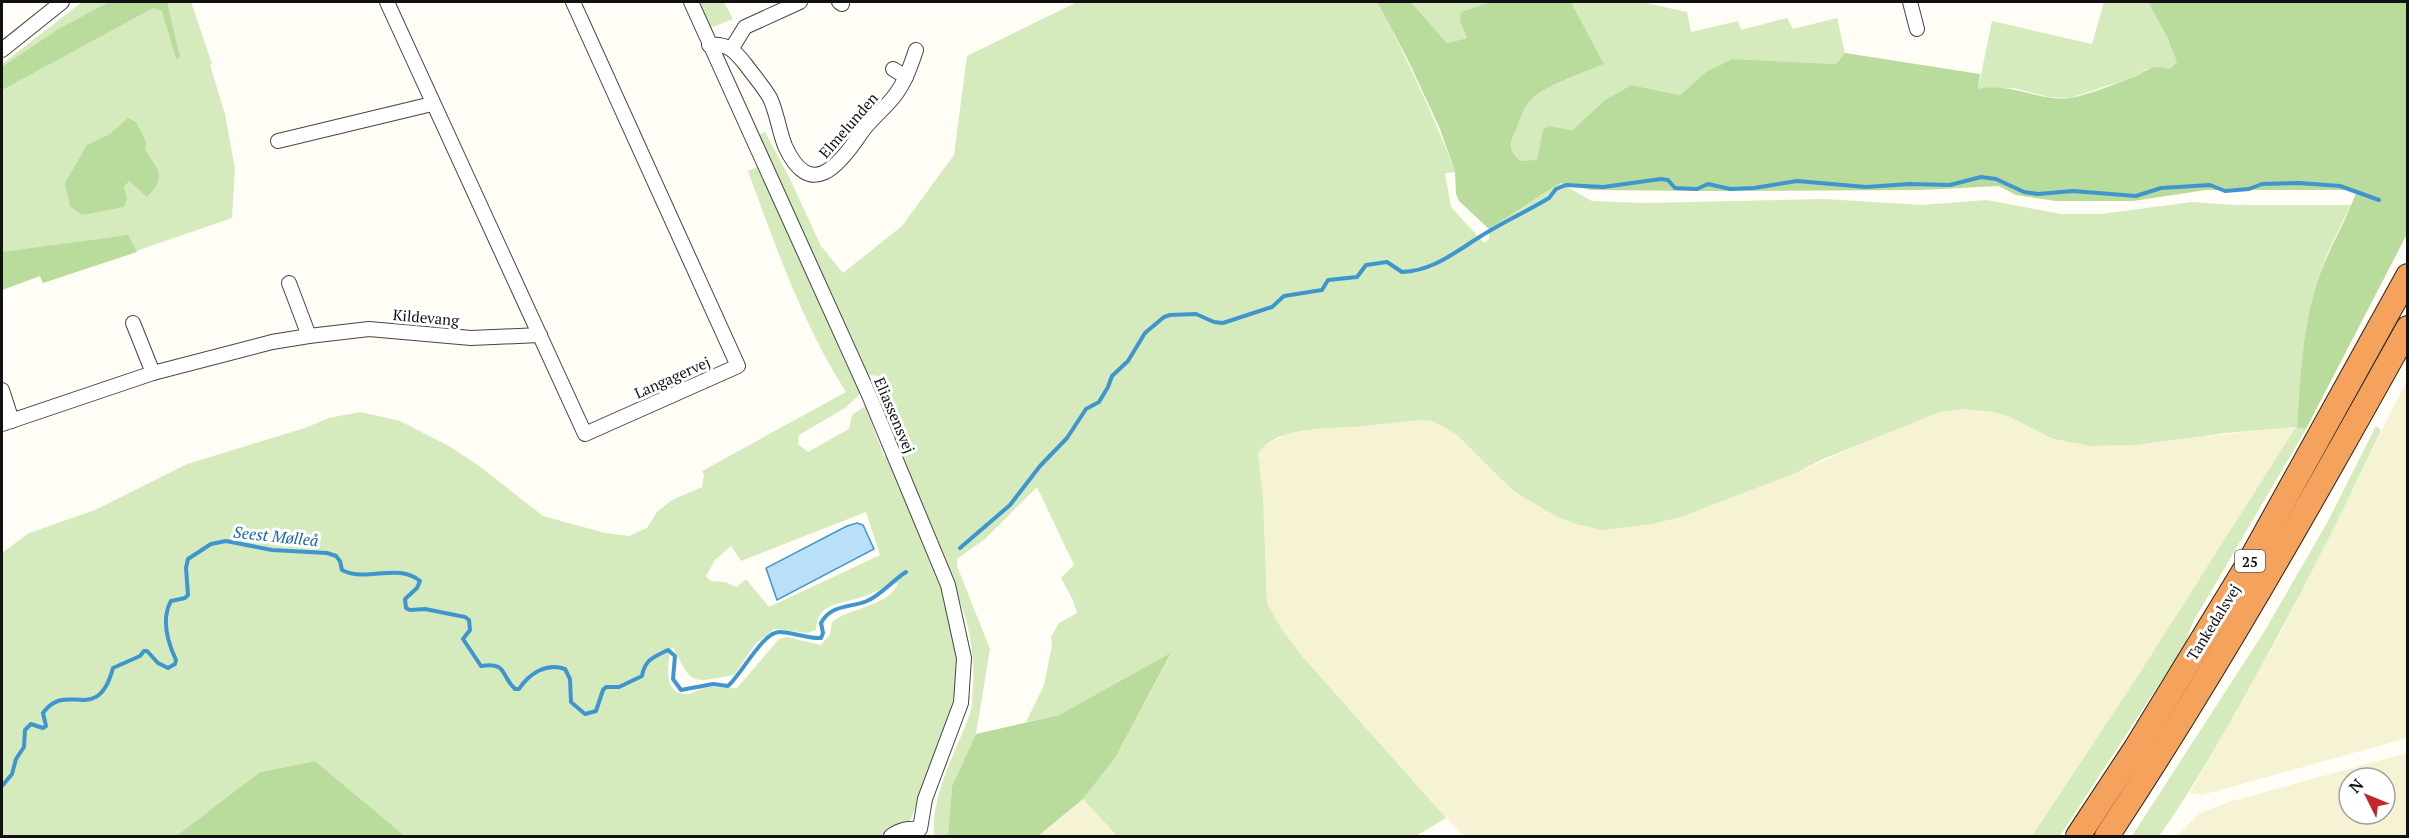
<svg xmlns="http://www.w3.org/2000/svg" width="2409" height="838" viewBox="0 0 2409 838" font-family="'PT Serif',serif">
	<rect width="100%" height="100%" fill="#fffdf5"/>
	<g fill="#f6f3d4" fill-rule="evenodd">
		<polygon points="2407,380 2407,738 2202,795 2190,793 2281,632"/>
		<polygon points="1964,409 1993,412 2008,416 2053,439 2091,446 2147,444 2193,437 2297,427 2141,671 2032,836 1465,836 1446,818 1301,655 1281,628 1267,603 1263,495 1258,454 1264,446 1287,434 1307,430 1420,420 1432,421 1456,434 1509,487 1558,517 1633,526 1652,524 1681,517 1796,473 1911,422 1940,412"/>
		<path d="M 2407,753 L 2407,836 L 2177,836 L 2200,813 L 2229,802 ZM 2349,778 L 2385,778 L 2385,814 L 2349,814 Z"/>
		<polygon points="1083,799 1117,836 1038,836"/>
	</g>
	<g fill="#d5ebbd" fill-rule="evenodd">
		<polygon points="82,2 191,2 212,64 210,65 225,114 235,169 232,218 43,283 40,276 2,290 2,64"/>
		<polygon points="698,2 724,2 733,19 710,28"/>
		<path d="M 1077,2 L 1377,2 C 1406,57 1433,113 1455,172 L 1445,173 L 1451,207 L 1484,243 L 1489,239 L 1489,229 L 1560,183 L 1592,201 L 1645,203 L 1825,199 L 1922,205 L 1987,200 L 2061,214 L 2101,214 L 2192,202 L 2234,205 L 2351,205 C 2337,233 2321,263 2314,294 C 2303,338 2300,382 2297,426 L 2306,429 L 2193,622 L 2184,646 L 2060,836 L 2032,836 L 2141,671 L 2296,427 L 2225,433 L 2136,445 L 2091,446 L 2053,439 L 2008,416 L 1993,412 L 1964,409 L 1940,412 L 1823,459 L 1796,473 L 1681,517 L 1652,524 L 1603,530 L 1576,524 L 1558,517 L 1523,497 L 1509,487 L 1456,434 L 1432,421 L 1420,420 C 1401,422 1382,424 1364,426 C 1334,429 1274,425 1258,454 L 1263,495 L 1267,603 L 1281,628 L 1301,655 L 1446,818 L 1416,836 L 1117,836 L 1083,799 L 1115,758 L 1171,654 L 1059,715 L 1026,722 L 1044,685 L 1052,645 L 1051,637 L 1059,623 L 1077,613 L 1073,600 L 1061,578 L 1074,565 L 1037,487 L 985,539 L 957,559 L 957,566 L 990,649 L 976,734 L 952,786 L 948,836 L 934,836 C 931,793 956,753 970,713 C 973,705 972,695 973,686 C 976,633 959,596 939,549 L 930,558 L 947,605 L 959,678 L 947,730 L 910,821 L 894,827 L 883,836 L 405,836 L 315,761 L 260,772 L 176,836 L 2,836 L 2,553 L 29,533 L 95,510 L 187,464 L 305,428 L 329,418 L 360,412 L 400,421 L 447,445 L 478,465 L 543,516 L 605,533 L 629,536 L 647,528 L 657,512 L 672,500 L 702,487 L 704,475 L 702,471 L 846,392 C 802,323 776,247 748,171 L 757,167 L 861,393 L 845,408 L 799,435 L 798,444 L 808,452 L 849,429 L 852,415 L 865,406 L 884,456 L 900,451 L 875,391 L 878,376 L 868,375 L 863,369 L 756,136 L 765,132 L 790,179 L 821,246 L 843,273 L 902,226 L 954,155 L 967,56 ZM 866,512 L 880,555 L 769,607 L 746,579 L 737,587 L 725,582 L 711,581 L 706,576 L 715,560 L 731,546 L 741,561 ZM 898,583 C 890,606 851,607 832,622 L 830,634 L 821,645 L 787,637 L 779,639 L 737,688 C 725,689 709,684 698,690 C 693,693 688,696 680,693 C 663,688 668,658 672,646 C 694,688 691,682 734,675 L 756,643 L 775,629 L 807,633 L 816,630 C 817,602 842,604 862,597 C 874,593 886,586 898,583 Z"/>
		<polygon points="1411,2 1490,2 1462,12 1460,21 1467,38 1447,43"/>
		<path d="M 1571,2 L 1641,2 L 1687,12 L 1691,32 L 1738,21 L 1741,30 L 1787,18 L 1793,29 L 1837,18 L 1845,53 L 1836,64 L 1732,59 L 1706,72 L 1680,95 L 1631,85 L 1605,100 L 1572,130 L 1549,126 L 1537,161 L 1521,161 C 1508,151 1509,143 1516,128 C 1520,120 1523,110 1528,103 C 1541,86 1584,73 1604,64 Z"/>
		<polygon points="2104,2 2148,2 2167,37 2177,62 2170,69 2146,69 2137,76 2070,98 2048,97 2014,88 1978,89 1992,21 2092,44"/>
		<path d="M 2376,426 L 2381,430 C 2338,522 2292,612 2242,701 C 2216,747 2190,793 2159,836 L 2132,836 L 2264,632 L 2328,521 Z"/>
	</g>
	<g fill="#b9dc9c">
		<polygon points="109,2 167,2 180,57 176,59 162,11 153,8 2,90 2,67 57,30"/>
		<path d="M 1377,2 L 1411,2 L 1447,43 L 1467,38 L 1460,21 L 1461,12 L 1490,2 L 1571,2 L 1604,64 C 1584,73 1541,86 1528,103 C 1523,110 1520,120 1516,129 C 1509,143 1508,151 1521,161 L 1537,160 L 1543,130 L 1549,126 L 1572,130 L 1605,100 L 1631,85 L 1680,95 L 1706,72 L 1732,59 L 1836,64 L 1845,53 L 1980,74 L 1978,89 C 2012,82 2040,102 2070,98 C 2092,94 2116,83 2137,76 C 2148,68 2157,65 2170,69 L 2177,62 L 2167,37 L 2148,2 L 2405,2 L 2408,3 L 2407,234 L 2306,429 L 2297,427 C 2300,382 2302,337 2314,293 C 2323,257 2345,225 2357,190 L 2206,190 L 2133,201 L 2056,201 L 2016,195 L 1999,186 L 1921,190 L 1708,191 L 1591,190 L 1560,183 L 1489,229 L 1459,201 L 1456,194 L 1455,172 L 1440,129 L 1408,60 Z"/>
		<path d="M 128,118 L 136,122 L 146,142 L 145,149 C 158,171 168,176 147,197 L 129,181 L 124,187 L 127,198 L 124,207 L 82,215 L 70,206 L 65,183 L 87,145 L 110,134 Z"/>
		<polygon points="128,235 137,252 43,283 40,276 2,290 2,252"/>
		<polygon points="1171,653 1115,758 1083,799 1038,836 948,836 952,786 976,734 1059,715"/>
		<polygon points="315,761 405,836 176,836 260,772"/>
	</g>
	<polygon fill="#b9e0f7" stroke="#3f96cf" stroke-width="1.5" points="857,523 863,525 874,549 777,600 766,568 847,526"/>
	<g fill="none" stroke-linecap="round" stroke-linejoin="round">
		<g stroke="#3f96cf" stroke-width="4">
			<path d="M 960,548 L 1010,505 L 1040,466 L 1067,438 L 1086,409 L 1099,402 L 1108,387 L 1112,376 L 1128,361 L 1145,333 L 1164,317 L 1170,315 L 1196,314 L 1214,322 L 1223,323 L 1272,307 L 1284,296 L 1322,290 L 1328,280 L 1357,277 L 1366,265 L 1387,262 L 1402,272 C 1432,271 1454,253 1478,238 C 1501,223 1526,212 1549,198 L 1556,189 L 1566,185 L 1603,187 L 1661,179 L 1668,180 L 1675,188 L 1697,189 L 1708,184 L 1730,189 L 1754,188 L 1797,181 L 1866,187 L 1909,184 L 1950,185 L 1981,177 L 1996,179 L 2024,192 L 2038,194 L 2073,191 L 2136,196 L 2161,188 L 2178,187 L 2210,185 L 2225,191 L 2249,189 L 2262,184 L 2299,183 L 2340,186 L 2379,200"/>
			<path d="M 2,786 L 12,774 L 16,759 L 24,747 L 25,730 L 31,724 L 43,728 L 46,726 L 43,713 C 67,679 97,727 113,668 L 140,656 L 144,651 L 147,651 L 158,663 L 168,668 L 175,664 L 176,660 C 168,643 161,619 171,601 L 185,598 L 188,595 L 186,568 L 188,559 L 211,544 L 226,541 L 272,550 L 327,553 L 336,556 L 340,561 L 342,570 C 366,583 398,562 420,581 L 417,588 L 405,599 L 406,608 L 410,610 L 425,609 L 465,617 L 469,620 L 470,630 L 463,639 L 481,666 C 508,662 500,675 515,689 L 519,689 C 529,674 546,662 565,669 L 570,679 L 571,702 L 585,714 L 596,711 L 603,690 L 606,687 L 619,687 L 642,676 C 645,659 654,657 668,650 L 675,656 L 673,679 L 681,690 L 713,684 L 728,686 C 741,675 763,632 779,632 C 793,632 807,639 821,638 L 823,633 L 821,623 C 831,604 850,608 867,601 C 881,595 893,580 906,572"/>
		</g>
		<g stroke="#444" stroke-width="16">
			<g id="street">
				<polyline points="387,2 585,434 738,366 573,2"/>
				<path d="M 691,2 L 869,395 L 948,585 L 964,658 L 961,703 L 925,799 L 920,829 C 908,828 901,829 891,836"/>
				<polyline points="839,2 842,4"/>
				<polyline points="1910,2 1917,29"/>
				<path d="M 709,45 C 728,43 735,51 746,65 C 754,76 763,86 770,98 C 777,113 779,131 785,146 C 810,201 839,166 861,133 C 870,120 882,111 892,99 C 904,85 910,68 916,50"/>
				<polyline points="732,48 745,27 800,2"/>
				<polyline points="2,50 62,2"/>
				<polyline points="893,69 906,77"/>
				<polyline points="278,141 432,104"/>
				<polyline points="289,283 309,336"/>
				<polyline points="133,323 153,373"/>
				<polyline points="2,390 12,421"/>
				<polyline points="2,424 153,373 272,342 309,336 369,329 471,338 540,335"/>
			</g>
		</g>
		<g stroke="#222" stroke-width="26">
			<g id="highway">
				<polyline points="2078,836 2136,748 2249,563 2408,276"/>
				<path d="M 2107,836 C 2215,672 2312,501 2408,328"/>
			</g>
		</g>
		<use href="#street" stroke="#fff" stroke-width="14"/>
		<use href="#highway" stroke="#f5a25d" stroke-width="24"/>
	</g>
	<g text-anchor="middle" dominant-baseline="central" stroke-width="6" stroke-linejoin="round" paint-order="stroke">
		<rect fill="#fff" stroke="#585858" stroke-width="1.5" x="2235" y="550" width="30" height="22" rx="4.5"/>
		<g font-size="14" font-weight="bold" fill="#111">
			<text x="2250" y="561">25</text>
		</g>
		<g font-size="15" fill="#111" stroke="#fff">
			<text transform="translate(848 125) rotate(-49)">Elmelunden</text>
			<text transform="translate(426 317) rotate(5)">Kildevang</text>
			<text transform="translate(672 377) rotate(-24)">Langagervej</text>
			<text transform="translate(895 415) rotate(67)">Eliassensvej</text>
			<text transform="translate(2213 622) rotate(-58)">Tankedalsvej</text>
		</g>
		<g font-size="16" font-style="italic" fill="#1768a6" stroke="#fff">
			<text transform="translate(276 536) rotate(6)">Seest Mølleå</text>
		</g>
	</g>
	<rect width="2409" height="838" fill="none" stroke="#111111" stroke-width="6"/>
	<g transform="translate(2367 796) rotate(313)"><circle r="28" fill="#ffffff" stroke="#a0a0a0" stroke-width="1.5"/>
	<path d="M0-4.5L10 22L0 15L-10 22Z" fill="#c4262e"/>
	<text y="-9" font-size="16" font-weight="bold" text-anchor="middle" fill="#111111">N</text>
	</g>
</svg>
